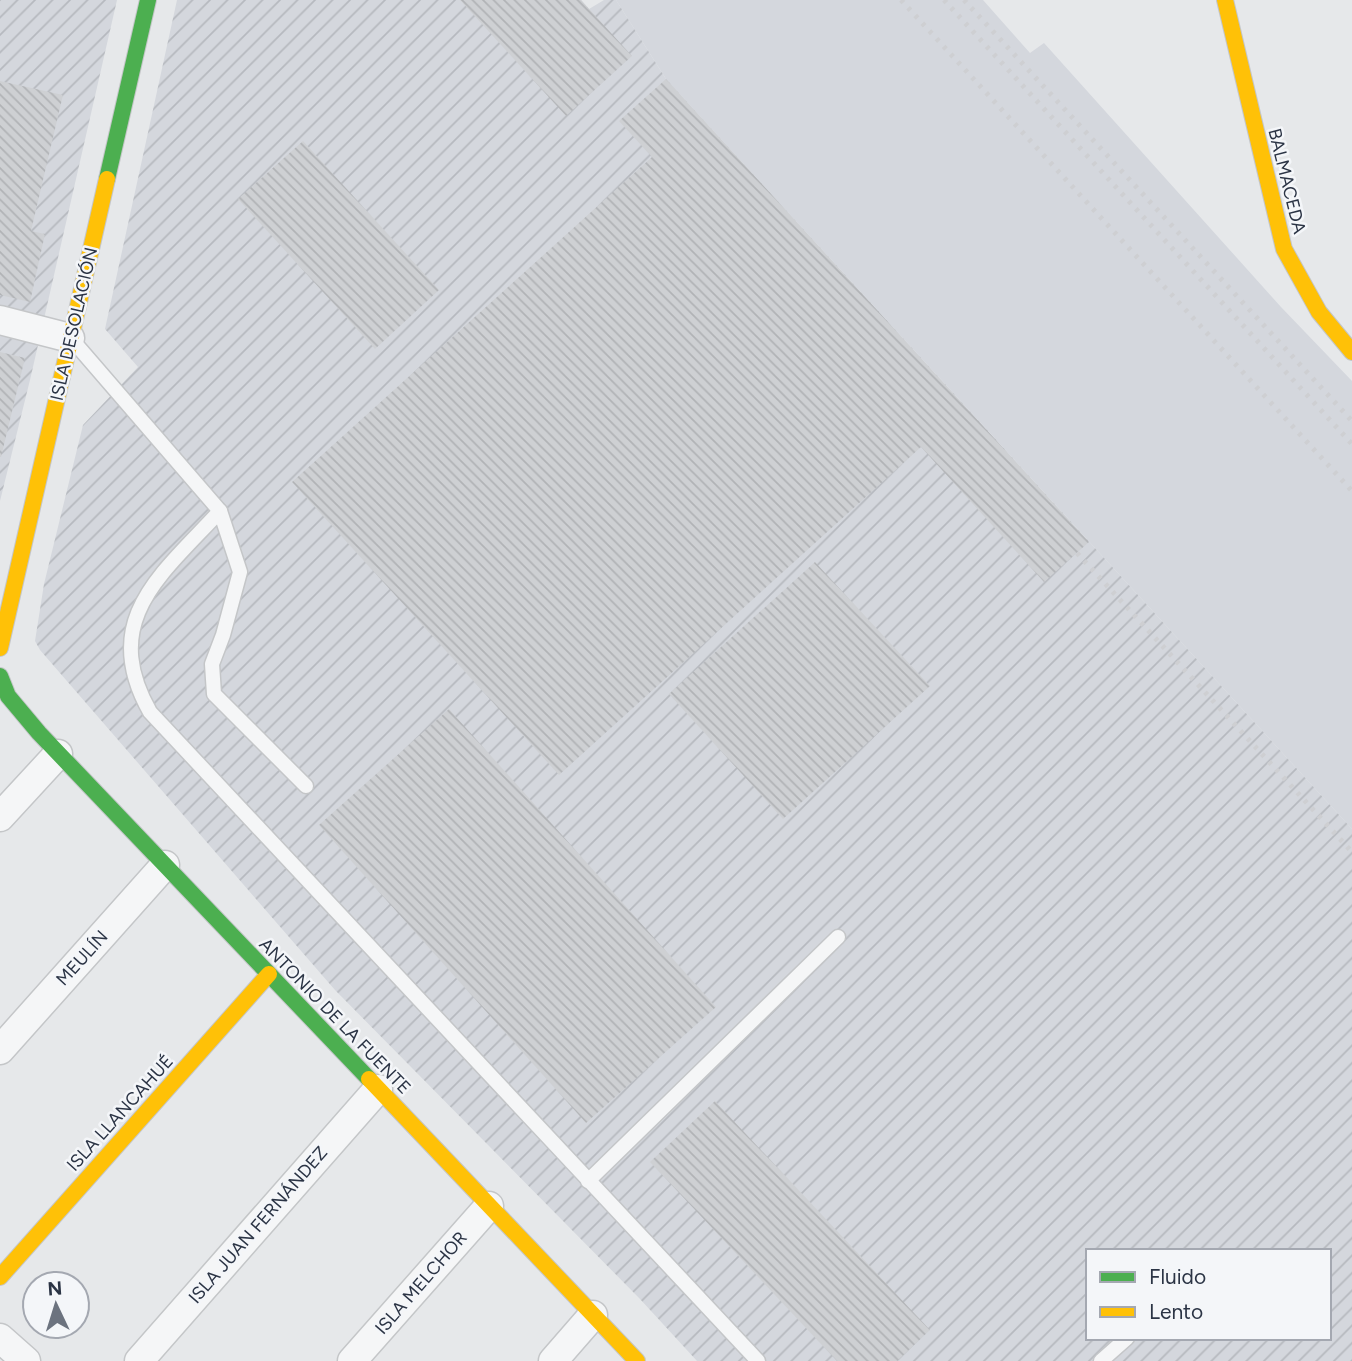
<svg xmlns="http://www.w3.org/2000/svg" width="1352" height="1361" viewBox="0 0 1352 1361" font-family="Figtree,sans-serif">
	<defs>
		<pattern id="industrial-furrows" width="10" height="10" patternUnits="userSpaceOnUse" patternTransform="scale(1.75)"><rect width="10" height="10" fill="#d4d7dd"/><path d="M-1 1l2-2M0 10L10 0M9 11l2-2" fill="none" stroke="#b6b9bf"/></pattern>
		<pattern id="building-back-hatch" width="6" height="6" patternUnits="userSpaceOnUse" patternTransform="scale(1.75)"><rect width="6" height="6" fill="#ced0d3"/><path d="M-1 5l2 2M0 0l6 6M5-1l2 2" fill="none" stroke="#b1b3b6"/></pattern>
	</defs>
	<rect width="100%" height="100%" fill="#e6e8ea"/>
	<polygon fill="#d4d7dd" points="616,0 983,0 1030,53 1044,43 1281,307 1352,381 1352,829 666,79"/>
	<g fill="url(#industrial-furrows)" fill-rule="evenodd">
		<polygon points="0,0 117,0 30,380 0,501"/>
		<path d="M 177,0 L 581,0 L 589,9 L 604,0 L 616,0 L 666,79 L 1352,829 L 1352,1361 L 697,1361 L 640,1299 L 335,990 L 40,650 L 35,641 L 44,584 L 83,425 L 138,367 L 105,329 ZM 1088,1251 L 1329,1251 L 1329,1338 L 1088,1338 Z"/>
	</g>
	<g fill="url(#building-back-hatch)">
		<polygon points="460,0 581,0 632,56 566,116"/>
		<polygon points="666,79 1089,542 1044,582 921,447 559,775 292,482 652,157 619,121"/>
		<polygon points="0,81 63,95 31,231 45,234 30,302 0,295"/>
		<polygon points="303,141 439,290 375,349 238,199"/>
		<polygon points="0,352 25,358 1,457 0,457"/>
		<polygon points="815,562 930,686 783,819 669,694"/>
		<polygon points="449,709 716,1007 586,1123 319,825"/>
		<polygon points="715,1101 930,1330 897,1361 837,1361 650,1162"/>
	</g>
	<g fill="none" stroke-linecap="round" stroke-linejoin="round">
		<g stroke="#c4c6c8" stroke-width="17">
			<g id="lane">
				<polyline points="74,342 220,511 240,572 223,635 212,664 214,694 306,786"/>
				<path d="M 220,511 C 162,574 98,620 150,712 L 758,1361"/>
				<polyline points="588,1181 838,937"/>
				<polyline points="1101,1361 1127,1338"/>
			</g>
		</g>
		<g stroke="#c4c6c8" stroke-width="31">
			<g id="street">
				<polyline points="0,320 70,338"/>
				<polyline points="0,817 58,754"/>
				<polyline points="0,1050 165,865"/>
				<polyline points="0,1338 26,1361"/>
				<polyline points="139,1361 378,1089"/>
				<polyline points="352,1361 489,1206"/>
				<polyline points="553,1361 593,1315"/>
			</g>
		</g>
		<g stroke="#c4c6c8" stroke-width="18">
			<g id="fast">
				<polyline points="107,179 148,0"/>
				<polyline points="0,676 8,696 39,733 369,1079"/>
			</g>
		</g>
		<g stroke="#c4c6c8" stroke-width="18">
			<g id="slow">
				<polyline points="1225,0 1284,249 1319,312 1352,352"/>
				<polyline points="0,648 107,179"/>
				<polyline points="369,1079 637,1361"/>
				<polyline points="0,1277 269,974"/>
			</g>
		</g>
		<use href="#lane" stroke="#f5f6f7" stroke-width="14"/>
		<use href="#street" stroke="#f5f6f7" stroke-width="28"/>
		<use href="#fast" stroke="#4caf50" stroke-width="16"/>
		<use href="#slow" stroke="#ffc107" stroke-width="16"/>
		<g stroke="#cecfd2" stroke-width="5" stroke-dasharray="3.5 7" stroke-linecap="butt">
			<polyline points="901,0 1352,491"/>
			<polyline points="944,0 1352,444"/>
			<polyline points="964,0 1352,421"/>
			<polyline points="1077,553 1352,852"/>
		</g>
	</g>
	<g text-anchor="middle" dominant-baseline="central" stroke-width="5" stroke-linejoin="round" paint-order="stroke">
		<g font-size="18" fill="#2b3445" stroke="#f4f6f9">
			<text transform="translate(1287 181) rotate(76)">BALMACEDA</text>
			<text transform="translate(74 324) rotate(-77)">ISLA DESOLACIÓN</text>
			<text transform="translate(82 958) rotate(-48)">MEULÍN</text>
			<text transform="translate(335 1016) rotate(46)">ANTONIO DE LA FUENTE</text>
			<text transform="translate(120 1113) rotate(-48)">ISLA LLANCAHUÉ</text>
			<text transform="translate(258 1225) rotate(-49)">ISLA JUAN FERNÁNDEZ</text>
			<text transform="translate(421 1283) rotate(-49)">ISLA MELCHOR</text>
		</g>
	</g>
	<rect x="1086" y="1249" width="245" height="91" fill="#f4f6f9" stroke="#a4a8b1" stroke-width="2"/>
	<rect x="1100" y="1272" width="35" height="10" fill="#4caf50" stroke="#a4a8b1" stroke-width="2"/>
	<text x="1149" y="1284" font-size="21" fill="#2b3445">Fluido</text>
	<rect x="1100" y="1307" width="35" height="10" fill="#ffc107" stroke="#a4a8b1" stroke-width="2"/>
	<text x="1149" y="1319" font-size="21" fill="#2b3445">Lento</text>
	<g transform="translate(56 1305) rotate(356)"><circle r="33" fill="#f4f6f9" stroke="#a4a8b1" stroke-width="2"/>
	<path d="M0-5L12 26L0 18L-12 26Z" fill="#6c737f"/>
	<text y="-10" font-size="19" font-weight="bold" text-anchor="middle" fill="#2b3445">N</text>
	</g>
</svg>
